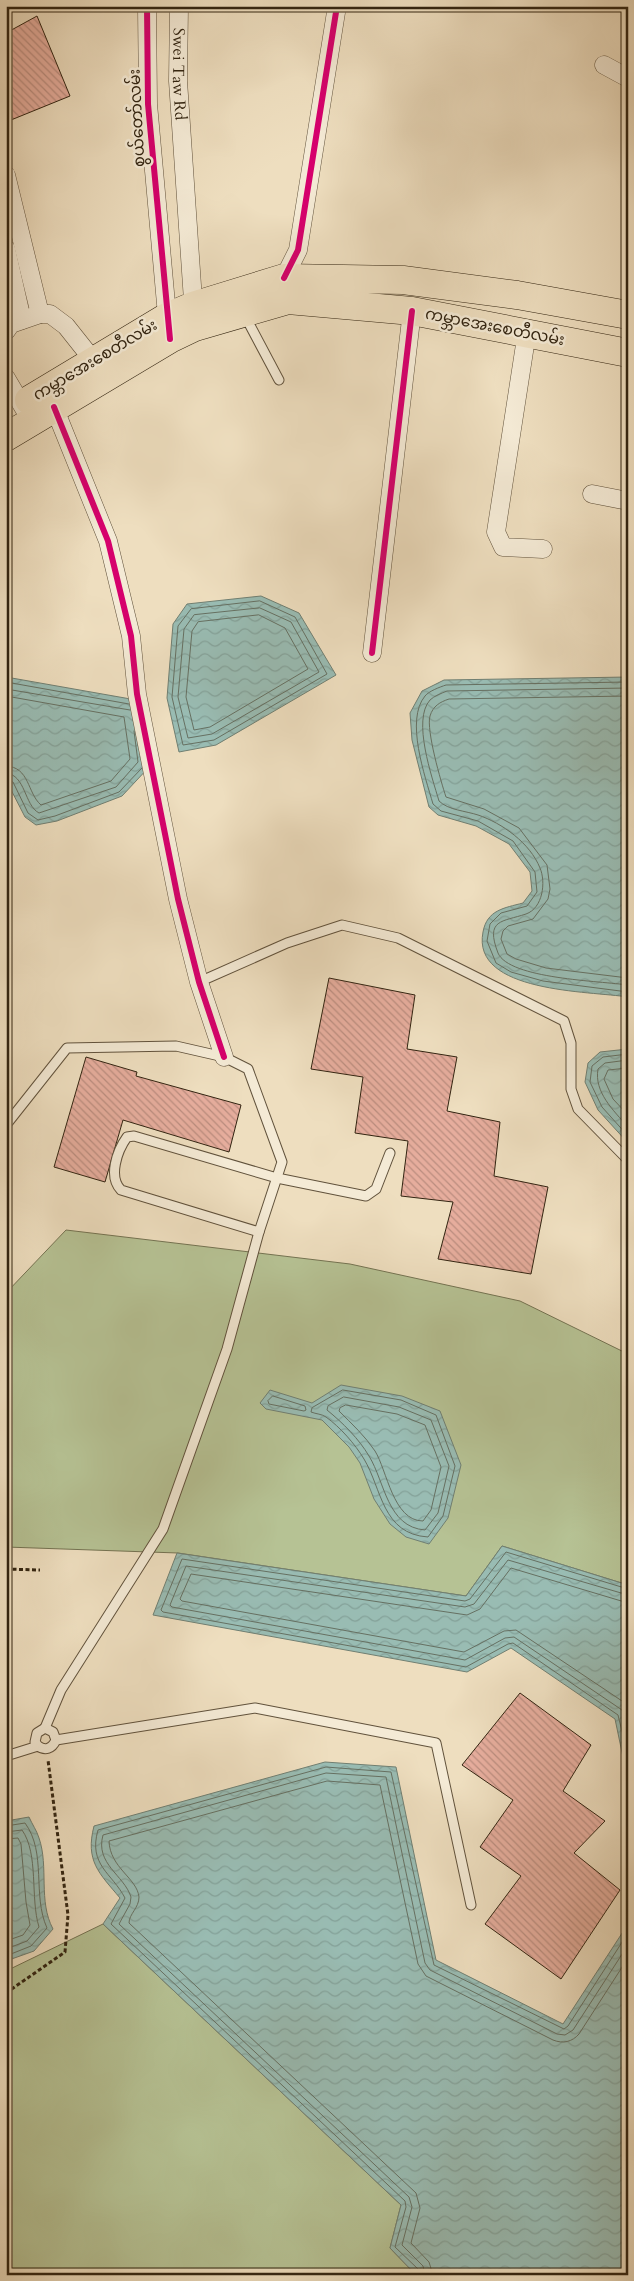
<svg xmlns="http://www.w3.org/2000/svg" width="634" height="2281" viewBox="0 0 634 2281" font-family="Cardo,'Noto Sans Myanmar',serif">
	<defs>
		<pattern id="water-waves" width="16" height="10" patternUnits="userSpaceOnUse" patternTransform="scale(1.25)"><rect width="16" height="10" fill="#99bcb3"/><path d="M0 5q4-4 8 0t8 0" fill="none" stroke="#84a199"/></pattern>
		<pattern id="building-back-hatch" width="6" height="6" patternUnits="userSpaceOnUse" patternTransform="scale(1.25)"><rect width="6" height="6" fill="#e6ad9d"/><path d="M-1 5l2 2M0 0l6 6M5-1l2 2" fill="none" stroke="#bb8d7f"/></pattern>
	</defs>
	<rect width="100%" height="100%" fill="#eedebf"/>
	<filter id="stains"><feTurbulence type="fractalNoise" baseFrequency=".004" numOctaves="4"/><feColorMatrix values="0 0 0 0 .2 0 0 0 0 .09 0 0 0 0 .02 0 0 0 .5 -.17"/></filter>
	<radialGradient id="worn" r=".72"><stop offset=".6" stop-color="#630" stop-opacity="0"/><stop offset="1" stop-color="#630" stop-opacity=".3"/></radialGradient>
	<g fill="#b6c294" stroke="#747352">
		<polygon points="66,1230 350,1264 520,1301 628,1354 628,1585 502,1546 466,1596 178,1553 6,1547 6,1293"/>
		<polygon points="103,1924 401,2205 390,2248 416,2275 6,2275 6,1971"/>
	</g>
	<g fill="url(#water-waves)" stroke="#707f72">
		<polygon points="261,596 299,613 336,675 216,745 179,752 167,698 173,624 187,604"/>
		<polygon points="6,677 142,701 150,766 122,796 57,821 36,825 25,817 6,780"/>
		<path d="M 628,677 L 628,997 C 590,991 471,993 483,932 C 487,910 504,908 523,903 L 532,891 L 530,872 L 509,844 L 476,826 L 438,815 L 429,807 L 412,740 L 410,713 L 422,691 L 444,680 Z"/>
		<polygon points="628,1049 628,1143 598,1110 585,1082 588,1063 600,1052"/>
		<polygon points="341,1385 402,1396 440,1411 461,1465 448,1518 429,1544 406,1537 390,1524 374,1499 360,1463 349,1447 322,1420 266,1409 260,1403 270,1390 312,1403"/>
		<polygon points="502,1546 628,1585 628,1781 615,1719 511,1648 467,1672 153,1615 177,1553 466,1596"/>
		<path d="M 325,1762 L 396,1767 L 436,1960 L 563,2024 L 628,1924 L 628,2270 L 626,2275 L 416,2275 L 390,2248 L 401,2205 L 103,1924 L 120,1898 C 99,1873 85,1861 94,1826 Z"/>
		<path d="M 29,1817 C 32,1824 37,1831 39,1838 C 49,1867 38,1901 53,1929 L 34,1951 L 6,1961 L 6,1821 Z"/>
	</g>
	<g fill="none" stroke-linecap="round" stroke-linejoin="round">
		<g stroke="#667062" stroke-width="1">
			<polygon points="260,601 295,617 327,674 214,740 183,745 172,697 178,626 191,609"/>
			<polygon points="260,608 291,622 319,672 212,734 188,738 178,697 184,629 194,615"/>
			<polygon points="259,615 285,628 308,669 210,727 194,730 186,697 192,631 198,622"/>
			<polyline points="6,682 129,704"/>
			<path d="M 628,682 L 446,685 C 440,687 429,691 425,696 C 405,720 425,776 433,804 L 441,811 L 478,821 L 513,841 L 535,872 L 537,892 L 527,906 L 501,913 L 490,924 L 487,941 L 496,963 L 511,972 L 543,981 L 628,992"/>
			<path d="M 628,688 L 447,691 C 442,693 434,696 430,700 C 412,720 432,777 439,801 C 448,810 466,811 478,815 C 502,823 530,843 540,868 C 546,882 543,908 526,914 C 502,922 485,919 498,953 C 509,979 601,981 628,985"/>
			<polyline points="6,689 130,710"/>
			<path d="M 6,696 L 124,717 L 130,759 L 111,781 L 41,805 C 27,793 30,767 6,766"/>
			<path d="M 628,696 L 449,699 C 440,702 433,706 430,716 C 426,730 441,782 446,797 L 484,809 L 519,828 L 547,865 L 550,889 L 548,899 L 533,919 L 508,926 L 503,931 L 501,939 L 507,954 L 516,959 L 546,968 L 628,978"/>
			<path d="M 6,773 C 26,775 24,805 39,813 L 116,787 L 138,762 L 134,731"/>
			<polyline points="6,780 13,782 28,813 38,820 55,816 119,792 142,768"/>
			<polyline points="628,1054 603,1057 592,1066 590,1082 602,1107 628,1136"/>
			<path d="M 628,1060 L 605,1063 L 598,1069 C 594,1092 613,1110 628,1127"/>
			<polyline points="628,1068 608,1070 604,1079 613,1099 628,1115"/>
			<path d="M 343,1390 L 401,1400 L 436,1415 L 455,1466 L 443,1516 L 428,1537 C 382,1534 382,1489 364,1459 C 355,1444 340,1427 326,1417 C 322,1414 316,1414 311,1412 L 312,1408 Z"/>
			<polygon points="273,1396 305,1406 306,1410 304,1411 269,1404 268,1401"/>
			<path d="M 344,1397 L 399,1407 L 431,1420 L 449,1466 L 438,1513 L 425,1530 C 387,1527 385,1482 369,1456 C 359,1439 343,1423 327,1410 L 328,1406 Z"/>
			<path d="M 346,1405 L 397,1414 L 425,1425 L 441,1467 L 431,1510 L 423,1521 C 393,1521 387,1470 375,1451 C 365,1436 352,1424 339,1411 L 340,1408 Z"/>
			<polyline points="628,1589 506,1552 470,1599 465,1601 182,1559 161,1610 163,1612 466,1667 508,1644 513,1643 618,1715 628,1756"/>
			<polyline points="628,1595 508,1560 474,1604 465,1607 186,1566 170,1605 172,1607 465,1660 505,1638 514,1637 622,1710 628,1725"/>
			<polyline points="628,1603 511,1568 480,1609 467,1615 191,1574 180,1599 182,1601 464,1652 504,1631 516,1630 628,1705"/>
			<path d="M 6,1826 L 25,1823 C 47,1853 32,1895 47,1928 L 31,1946 L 6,1956"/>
			<path d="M 6,1832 L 22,1830 C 39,1854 30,1898 39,1927 L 27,1941 L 6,1949"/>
			<polyline points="6,1839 18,1838 21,1844 26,1902 30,1925 23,1935 6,1941"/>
			<path d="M 419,2275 L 418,2269 L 395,2247 L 406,2207 L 405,2201 L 111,1924 L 125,1898 C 112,1873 88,1865 98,1830 L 326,1767 L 391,1772 L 434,1965 L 564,2029 L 568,2026 L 628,1933"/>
			<path d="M 425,2275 L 423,2266 L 402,2245 L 412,2207 L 409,2197 L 119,1924 L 130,1904 L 131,1897 C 124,1875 95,1864 103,1835 L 326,1773 L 386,1777 L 425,1963 L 430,1970 L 557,2034 L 565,2035 L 573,2030 L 628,1945"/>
			<path d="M 433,2275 L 429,2262 L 411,2243 L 420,2208 L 416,2193 L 129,1923 C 129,1914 139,1908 139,1897 C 137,1878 110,1868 109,1841 L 327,1781 L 380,1785 L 418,1964 L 426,1976 L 553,2040 C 563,2044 572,2042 579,2034 L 628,1958"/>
		</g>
	</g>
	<g fill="url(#building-back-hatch)" stroke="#322411">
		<polygon points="37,16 70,96 6,122 6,33"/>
		<polygon points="329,978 415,995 407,1049 457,1057 447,1111 500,1122 494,1176 548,1187 531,1274 438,1259 453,1202 401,1196 408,1141 355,1133 363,1077 311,1069"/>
		<polygon points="86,1057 137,1072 136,1076 241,1105 229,1152 123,1120 105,1182 54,1167"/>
		<polygon points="520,1693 591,1745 563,1791 605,1821 574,1853 620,1890 561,1979 485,1924 521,1876 480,1847 513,1800 462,1765"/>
	</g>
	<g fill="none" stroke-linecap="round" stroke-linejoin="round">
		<g stroke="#61523c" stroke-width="11">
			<g id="service">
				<polyline points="245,316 279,380"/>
				<polyline points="199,982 287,943 342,925 398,938 564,1021 571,1043 571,1089 578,1109 628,1160"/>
				<polyline points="6,1125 67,1048 176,1046 224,1057 248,1069 282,1162 259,1232 227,1349 163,1529 61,1690 45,1728"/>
				<path d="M 259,1232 L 121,1190 C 108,1177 117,1151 127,1137 L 134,1136 L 277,1178 L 366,1196 L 376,1189 L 390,1153"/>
				<polyline points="56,1740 255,1708 436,1743 471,1905"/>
				<path d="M 6,1756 L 38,1746 C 45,1751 52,1749 56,1740 L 53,1732 L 45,1728 L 37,1733 L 35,1742 L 38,1746"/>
			</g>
		</g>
		<g stroke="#61523c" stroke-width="19">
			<g id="minor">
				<polyline points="147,6 148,104 168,326"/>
				<path id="s1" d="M 179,6 L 178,81 L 194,315"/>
				<polyline points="604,65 628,78"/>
				<polyline points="6,175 40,314"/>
				<polyline points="6,249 22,320"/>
				<polyline points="284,278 298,250 337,6"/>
				<polyline points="6,331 11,324 40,314 50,314 66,326 93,360"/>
				<polyline points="527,332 496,532 503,547 543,549"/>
				<polyline points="6,378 29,417"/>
				<polyline points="54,407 108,541 131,636 137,694 178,899 199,982 224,1057"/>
				<polyline points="592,494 628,501"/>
				<polyline points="372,653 412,311"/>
			</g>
		</g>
		<g stroke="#322411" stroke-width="29">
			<g id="primary">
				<polyline points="29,400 167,317 193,306 284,278 403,280 517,295 628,315"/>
				<polyline points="6,437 170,339 195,327 288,300 412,311 628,353"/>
			</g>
		</g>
		<g stroke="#322411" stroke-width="3" stroke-dasharray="4 2.5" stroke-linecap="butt">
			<polyline points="6,1569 40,1570"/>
			<polyline points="6,1993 65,1952 68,1915 48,1760"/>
		</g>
		<use href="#service" stroke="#f4ead5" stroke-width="9"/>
		<use href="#minor" stroke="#f4ead5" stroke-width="18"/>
		<use href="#primary" stroke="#eedebf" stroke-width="28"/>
		<g stroke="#f4ead5" stroke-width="9">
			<g id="cycleway">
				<polyline points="147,6 148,104 170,339"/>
				<polyline points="284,278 298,250 337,6"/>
				<polyline points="54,407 108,541 131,636 137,694 178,899 199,982 224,1057"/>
				<polyline points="372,653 412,311"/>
			</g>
		</g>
		<use href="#cycleway" stroke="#d6006c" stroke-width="6"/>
	</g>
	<g text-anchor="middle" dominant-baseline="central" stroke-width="5" stroke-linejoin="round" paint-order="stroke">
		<g font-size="16" fill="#322411" stroke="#f4ead5">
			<text stroke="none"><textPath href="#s1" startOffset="68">Swei Taw Rd</textPath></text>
			<text transform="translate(137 118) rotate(-93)">စွယ်တော်လမ်း</text>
			<text transform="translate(495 327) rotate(11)">ကမ္ဘာအေးစေတီလမ်း</text>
			<text transform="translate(95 360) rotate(-31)">ကမ္ဘာအေးစေတီလမ်း</text>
		</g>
	</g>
	<rect width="634" height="2281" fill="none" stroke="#eedebf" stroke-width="25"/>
	<rect x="8" y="8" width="619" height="2266" fill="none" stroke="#322411" stroke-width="2.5"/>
	<rect x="12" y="12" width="609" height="2256" fill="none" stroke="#322411"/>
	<rect width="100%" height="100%" filter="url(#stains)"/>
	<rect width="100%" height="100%" fill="url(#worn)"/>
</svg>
